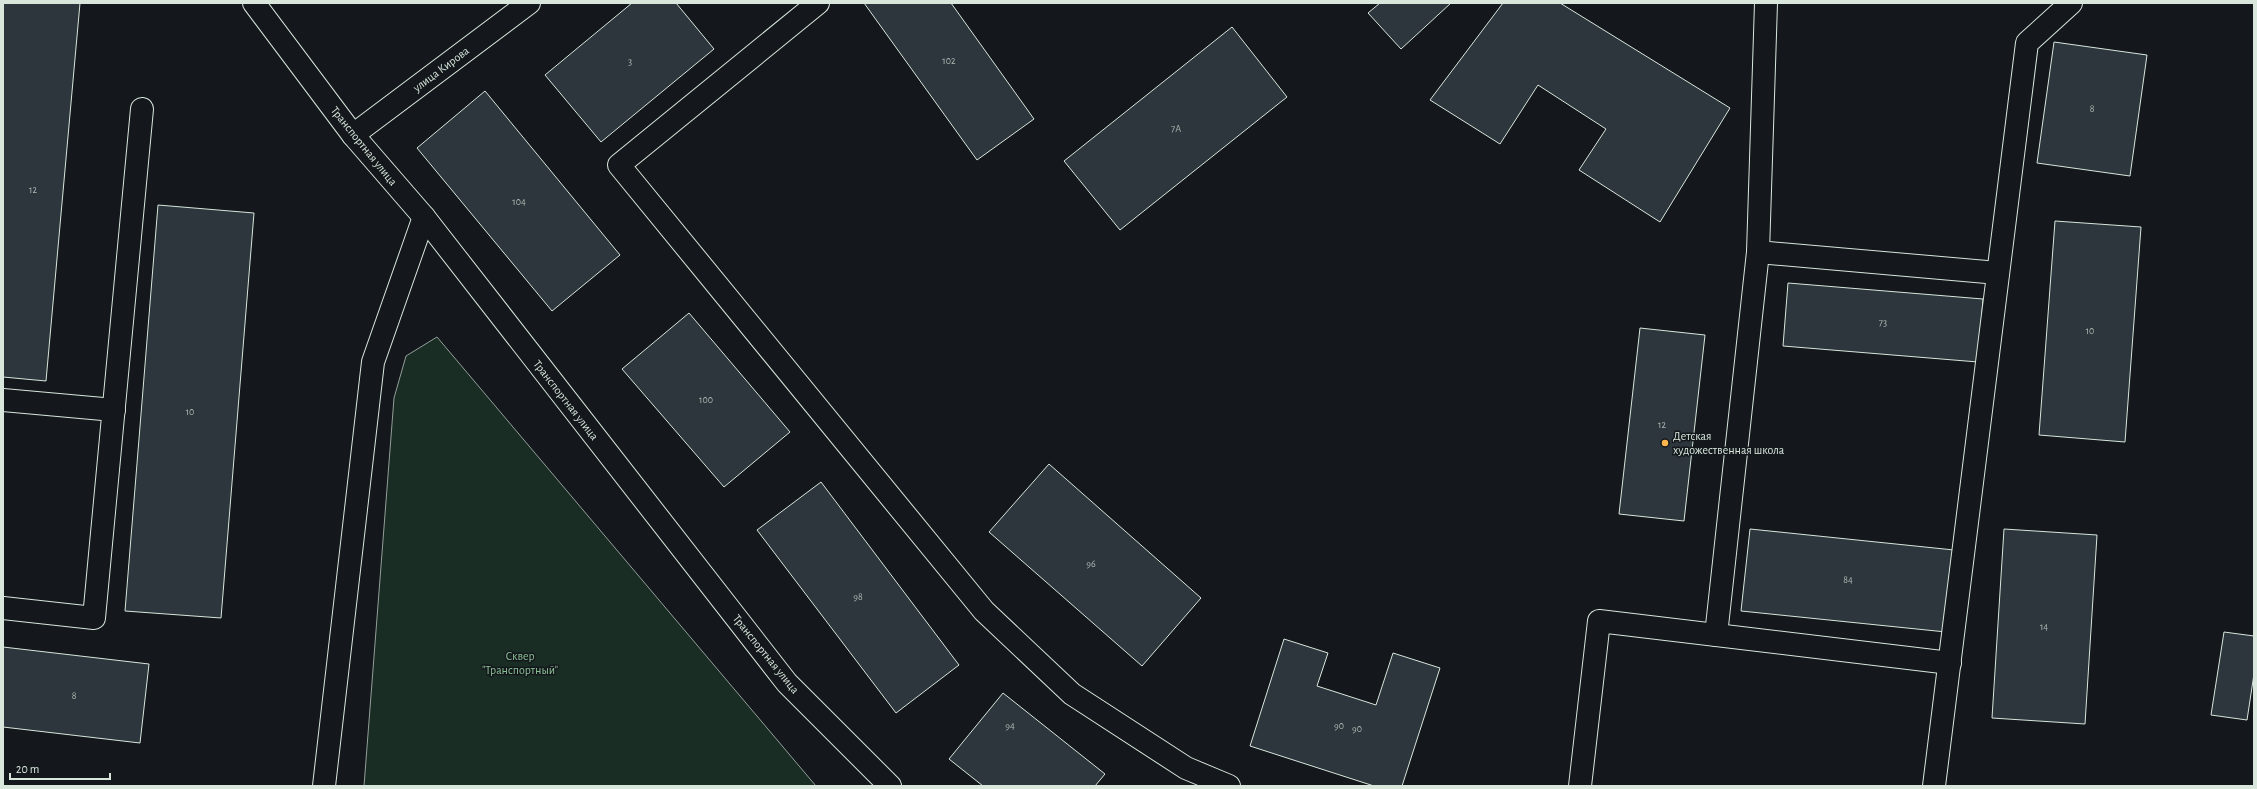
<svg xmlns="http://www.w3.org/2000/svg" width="2257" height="789" viewBox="0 0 2257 789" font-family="'Alegreya Sans',sans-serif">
	<rect width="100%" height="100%" fill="#14181c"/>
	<polygon fill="#1a2d24" stroke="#939e99" points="437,337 816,786 364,786 394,398 406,356"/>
	<g fill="#2c363c" stroke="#d8e6dc">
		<polygon points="3,3 80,3 46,381 3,377"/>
		<polygon points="632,3 676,3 714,49 601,142 545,75"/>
		<polygon points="864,3 951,3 1034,119 977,160"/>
		<polygon points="1380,3 1451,3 1401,49 1368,13"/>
		<polygon points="1503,3 1560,3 1730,108 1660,222 1579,170 1606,129 1538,85 1500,144 1430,100"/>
		<polygon points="1232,27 1287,97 1120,230 1064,161"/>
		<polygon points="2054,42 2147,55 2130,176 2037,163"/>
		<polygon points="485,91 620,255 552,311 417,148"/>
		<polygon points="158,205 254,213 221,618 125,611"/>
		<polygon points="2055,221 2141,227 2125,442 2039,435"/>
		<polygon points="1788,283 1983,299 1978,362 1783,346"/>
		<polygon points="689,313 790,432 724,487 622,369"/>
		<polygon points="1640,328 1705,335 1684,521 1619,514"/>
		<polygon points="1049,464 1201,598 1142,666 989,532"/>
		<polygon points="821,482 959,665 896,713 757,530"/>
		<polygon points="1750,529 1954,550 1946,632 1741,611"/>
		<polygon points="2004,529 2097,535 2085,724 1992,718"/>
		<polygon points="2224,632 2254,636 2254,674 2247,720 2211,715"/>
		<polygon points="1284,639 1328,653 1317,686 1376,705 1393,653 1440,668 1402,786 1374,786 1250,746"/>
		<polygon points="3,647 149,664 140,743 3,727"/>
		<polygon points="1003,693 1105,774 1095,786 983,786 949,759"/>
	</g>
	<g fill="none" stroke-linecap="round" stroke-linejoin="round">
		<g stroke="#d8e6dc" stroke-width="24">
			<g id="minor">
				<polyline points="254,3 353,135 424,217 787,683 890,786"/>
				<polyline points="818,3 619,165 984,611 1072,694 1186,768 1229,786"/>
				<polyline points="1766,3 1758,252 1998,273"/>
				<polyline points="353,135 529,3"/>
				<polyline points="3,400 114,410"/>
				<polyline points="3,608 94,618 142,109"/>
				<polyline points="1716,635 1758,252"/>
				<polyline points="324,786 373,362 424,217"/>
				<polyline points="1580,786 1599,621 1950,663"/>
				<polyline points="1934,786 2027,43 2071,3"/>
			</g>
		</g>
		<use href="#minor" stroke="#14181c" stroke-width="22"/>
	</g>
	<circle fill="#ffb74d" stroke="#14181c" stroke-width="1.5" cx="1665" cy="443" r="4"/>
	<g text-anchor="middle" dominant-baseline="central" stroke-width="3" stroke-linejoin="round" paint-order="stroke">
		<g font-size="10" fill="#adbab4">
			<text x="949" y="61">102</text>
			<text x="630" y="62">3</text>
			<text x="2092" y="109">8</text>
			<text x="1176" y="129">7А</text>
			<text x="33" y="190">12</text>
			<text x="519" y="202">104</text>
			<text x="1883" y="323">73</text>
			<text x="2090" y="331">10</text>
			<text x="706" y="400">100</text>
			<text x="190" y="412">10</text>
			<text x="1662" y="425">12</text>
			<text x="1091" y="564">96</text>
			<text x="1848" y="580">84</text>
			<text x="858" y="597">98</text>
			<text x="2044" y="627">14</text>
			<text x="74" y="696">8</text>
			<text x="1010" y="726">94</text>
			<text x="1339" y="726">90</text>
			<text x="1357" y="729">90</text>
		</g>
		<g font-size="12" fill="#d8e6dc" stroke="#14181c">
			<text transform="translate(441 69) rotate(-37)">улица Кирова</text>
			<text transform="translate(364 146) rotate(51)">Транспортная улица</text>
			<text transform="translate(566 400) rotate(52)">Транспортная улица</text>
			<text transform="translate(766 654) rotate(51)">Транспортная улица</text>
		</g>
		<g font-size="12" fill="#d8e6dc" stroke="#14181c" text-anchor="start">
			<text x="1673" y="436">Детская<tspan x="1673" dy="14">художественная школа</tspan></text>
		</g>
		<g font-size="12" fill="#8ac095" stroke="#14181c">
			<text x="520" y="656">Сквер<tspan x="520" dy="14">"Транспортный"</tspan></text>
		</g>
	</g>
	<rect width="2257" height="789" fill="none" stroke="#d8e6dc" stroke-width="8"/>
	<path d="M10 773v6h100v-6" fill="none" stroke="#d8e6dc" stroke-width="2"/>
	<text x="16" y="773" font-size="12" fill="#d8e6dc" stroke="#14181c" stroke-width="3" paint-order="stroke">20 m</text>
</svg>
